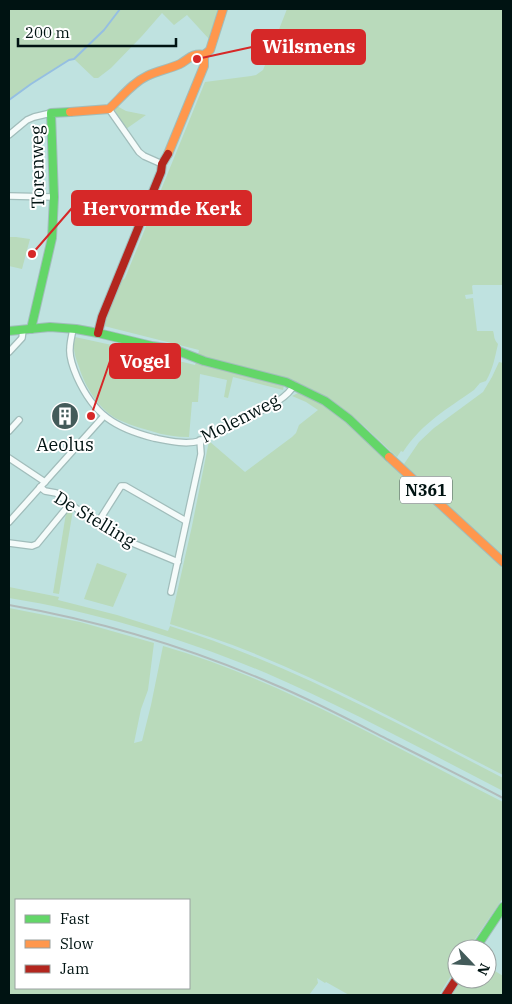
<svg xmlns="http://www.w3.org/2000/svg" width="512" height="1004" viewBox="0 0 512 1004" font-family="'IBM Plex Serif',serif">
	<rect width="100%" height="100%" fill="#bfe2e0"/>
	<g fill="#b9dabb" fill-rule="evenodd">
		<polygon points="9,9 219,9 209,39 187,15 174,25 162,13 142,36 111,68 98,78 94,78 74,59 69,60 31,84 9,100"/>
		<path d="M 287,9 L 503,9 L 503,285 L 473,285 L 472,286 L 473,294 L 465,295 L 466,299 L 473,298 L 477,331 L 493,331 C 495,337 493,338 498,344 C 495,357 493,369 486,381 L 480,383 L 474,390 C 447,409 422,423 403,452 L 401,451 L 397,457 C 376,438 356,416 332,401 C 319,392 305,386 291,380 L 198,355 L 199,350 L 104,326 L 118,284 L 125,278 L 205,82 L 251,76 L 256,75 L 263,70 Z"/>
		<polygon points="117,106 126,111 146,115 126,129 115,111"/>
		<polygon points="9,237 16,237 30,239 22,269 9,266"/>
		<path d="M 75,337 L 121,347 L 195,365 L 196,362 L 284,385 L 283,390 L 233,377 L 228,398 L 224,397 L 227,380 L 200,374 L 198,402 L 192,402 L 189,437 C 176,437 163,435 151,431 C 140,428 127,424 117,419 C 99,409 85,387 79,367 C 75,357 72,347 75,337 Z"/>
		<polygon points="499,362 503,363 503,557 404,464 419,442 434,428 483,392 492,377"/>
		<path d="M 300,392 L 315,399 L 339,416 L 503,565 L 503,775 C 421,733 339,688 253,653 C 226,642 198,633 170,624 L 192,526 L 209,441 L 245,472 L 292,437 L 296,433 L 299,425 L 318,410 L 306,402 L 292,396 Z"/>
		<polygon points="67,507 73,510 59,594 53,593"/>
		<polygon points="97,563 127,574 113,607 84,599"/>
		<path d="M 9,587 L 59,597 L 58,600 L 117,615 L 168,631 L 170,626 C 287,663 395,722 503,778 L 503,791 C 425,751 347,708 266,673 C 184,639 97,612 9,598 Z"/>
		<path d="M 9,608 L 80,622 L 154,643 L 148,690 L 141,709 L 134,743 L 142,741 L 151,705 L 163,646 C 283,681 392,746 503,802 L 503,898 L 468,949 L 457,949 L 457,966 L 439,995 L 349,995 L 326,982 L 325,983 L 317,978 L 318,983 L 309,995 L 9,995 ZM 189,900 L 189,988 L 16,988 L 16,900 Z"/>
		<polygon points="487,966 503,976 503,995 450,995 460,979 487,979"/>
	</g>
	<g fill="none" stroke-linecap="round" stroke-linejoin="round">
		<polyline stroke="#95bfe2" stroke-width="2" points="9,100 31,84 69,60 74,59 104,30 120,9"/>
		<g stroke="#a1bdbb" stroke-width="8">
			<g id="street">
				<polyline points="109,109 139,152 144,156 162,164"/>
				<polyline points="9,135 27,120 34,117 51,113"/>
				<polyline points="9,196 54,197"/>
				<path d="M 73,329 C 72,335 70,342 70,348 C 69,356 74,370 77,377 C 94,415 115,428 154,438 C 169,441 185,445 200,441 C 205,439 211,435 217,432 C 228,427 240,422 251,416 C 264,409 287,399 294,385"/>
				<polyline points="9,352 22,338 23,330"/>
				<polyline points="9,431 19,420"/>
				<polyline points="9,458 45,482"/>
				<polyline points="40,487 45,491 56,493 102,528 130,542 178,562"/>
				<polyline points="9,522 104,416"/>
				<polyline points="97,524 121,486 125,486 186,521"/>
				<polyline points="9,543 32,546 37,544 69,505"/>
				<polyline points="171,592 201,454 200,440"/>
			</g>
		</g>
		<g stroke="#a1bdbb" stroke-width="10">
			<g id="fast">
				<polyline points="31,329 52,238 54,197 51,113 70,112"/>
				<polyline points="9,331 50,327 76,329 98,333 152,346 173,349 204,361 286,382 325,401 349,419 389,457"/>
				<polyline points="475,949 503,907"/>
			</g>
		</g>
		<g stroke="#a1bdbb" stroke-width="10">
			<g id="slow">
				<path d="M 70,112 L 109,109 C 121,98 132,83 147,76 C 157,71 169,69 180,64 C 189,59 192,53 204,55"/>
				<polyline points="168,154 204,66 204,55 210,50 223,9"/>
				<polyline points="389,457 503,562"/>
			</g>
		</g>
		<g stroke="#a1bdbb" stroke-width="10">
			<g id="jam">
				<polyline points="98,333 102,317 161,172 162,164 168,154"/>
				<polyline points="446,995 457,978"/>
			</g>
		</g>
		<use href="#street" stroke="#f5fbfa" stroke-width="5.5"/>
		<use href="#fast" stroke="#63d668" stroke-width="8"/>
		<use href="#slow" stroke="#ff974d" stroke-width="8"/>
		<use href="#jam" stroke="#b3261e" stroke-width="8"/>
		<path stroke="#b2bcbb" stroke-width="2" d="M 9,605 C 100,621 188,647 273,684 C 312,700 350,720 389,740 C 427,759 465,778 503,798"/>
	</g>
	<defs>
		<g id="building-disc" transform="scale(1.4375)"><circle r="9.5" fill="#435b5a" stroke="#fff"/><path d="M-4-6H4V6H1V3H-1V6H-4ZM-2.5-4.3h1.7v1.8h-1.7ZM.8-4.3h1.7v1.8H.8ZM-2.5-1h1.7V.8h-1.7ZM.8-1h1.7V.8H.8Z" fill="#fff"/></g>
	</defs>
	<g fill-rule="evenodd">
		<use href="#building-disc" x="65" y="416"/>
	</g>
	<g text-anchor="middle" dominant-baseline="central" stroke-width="4" stroke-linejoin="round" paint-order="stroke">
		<rect fill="#fff" stroke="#4c5a59" stroke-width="1" x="400" y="476.5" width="52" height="27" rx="4"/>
		<g font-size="16" font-weight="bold" fill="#001312">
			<text x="426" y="490">N361</text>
		</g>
		<g font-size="18" fill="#001312" stroke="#fff">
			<text transform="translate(37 167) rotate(-91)">Torenweg</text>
			<text transform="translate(240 418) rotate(-27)">Molenweg</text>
			<text transform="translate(95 519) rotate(31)">De Stelling</text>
		</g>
		<g font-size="18" fill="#001312" stroke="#fff">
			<text x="65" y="444">Aeolus</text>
		</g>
	</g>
	<path fill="none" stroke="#d62828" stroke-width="2" d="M197 59L252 47M32 254L72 208M91 416L110 361"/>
	<g fill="#d62828" stroke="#fff" stroke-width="2">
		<circle cx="197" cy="59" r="5"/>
		<circle cx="32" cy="254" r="5"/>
		<circle cx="91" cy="416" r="5"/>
	</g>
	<g fill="#d62828" stroke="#d62828" stroke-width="2">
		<rect x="252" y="30" width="113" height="34" rx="5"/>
		<rect x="72" y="191" width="179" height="34" rx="5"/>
		<rect x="110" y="344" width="70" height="34" rx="5"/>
	</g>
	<g font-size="19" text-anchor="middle" font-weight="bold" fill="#fff">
		<text x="309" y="53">Wilsmens</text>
		<text x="162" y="215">Hervormde Kerk</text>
		<text x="145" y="368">Vogel</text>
	</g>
	<rect width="512" height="1004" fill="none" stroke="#001312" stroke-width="20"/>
	<rect x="15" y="899" width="175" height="90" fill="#ffffff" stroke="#99a1a0"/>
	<rect x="25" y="915" width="25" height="8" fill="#63d668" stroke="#99a1a0"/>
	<text x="60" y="924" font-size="15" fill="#001312">Fast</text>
	<rect x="25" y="940" width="25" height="8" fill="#ff974d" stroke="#99a1a0"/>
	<text x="60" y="949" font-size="15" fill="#001312">Slow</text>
	<rect x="25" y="965" width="25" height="8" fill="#b3261e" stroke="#99a1a0"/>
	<text x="60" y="974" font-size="15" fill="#001312">Jam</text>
	<g transform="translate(472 964) rotate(115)"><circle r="24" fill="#ffffff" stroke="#99a1a0"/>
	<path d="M0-4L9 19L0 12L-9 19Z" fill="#435b5a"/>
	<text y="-8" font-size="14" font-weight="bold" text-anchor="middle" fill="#001312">N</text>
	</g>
	<path d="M18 38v8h158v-8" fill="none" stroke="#001312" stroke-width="2.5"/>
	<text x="25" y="38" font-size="15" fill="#001312" stroke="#ffffff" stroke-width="4" paint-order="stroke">200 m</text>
</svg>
